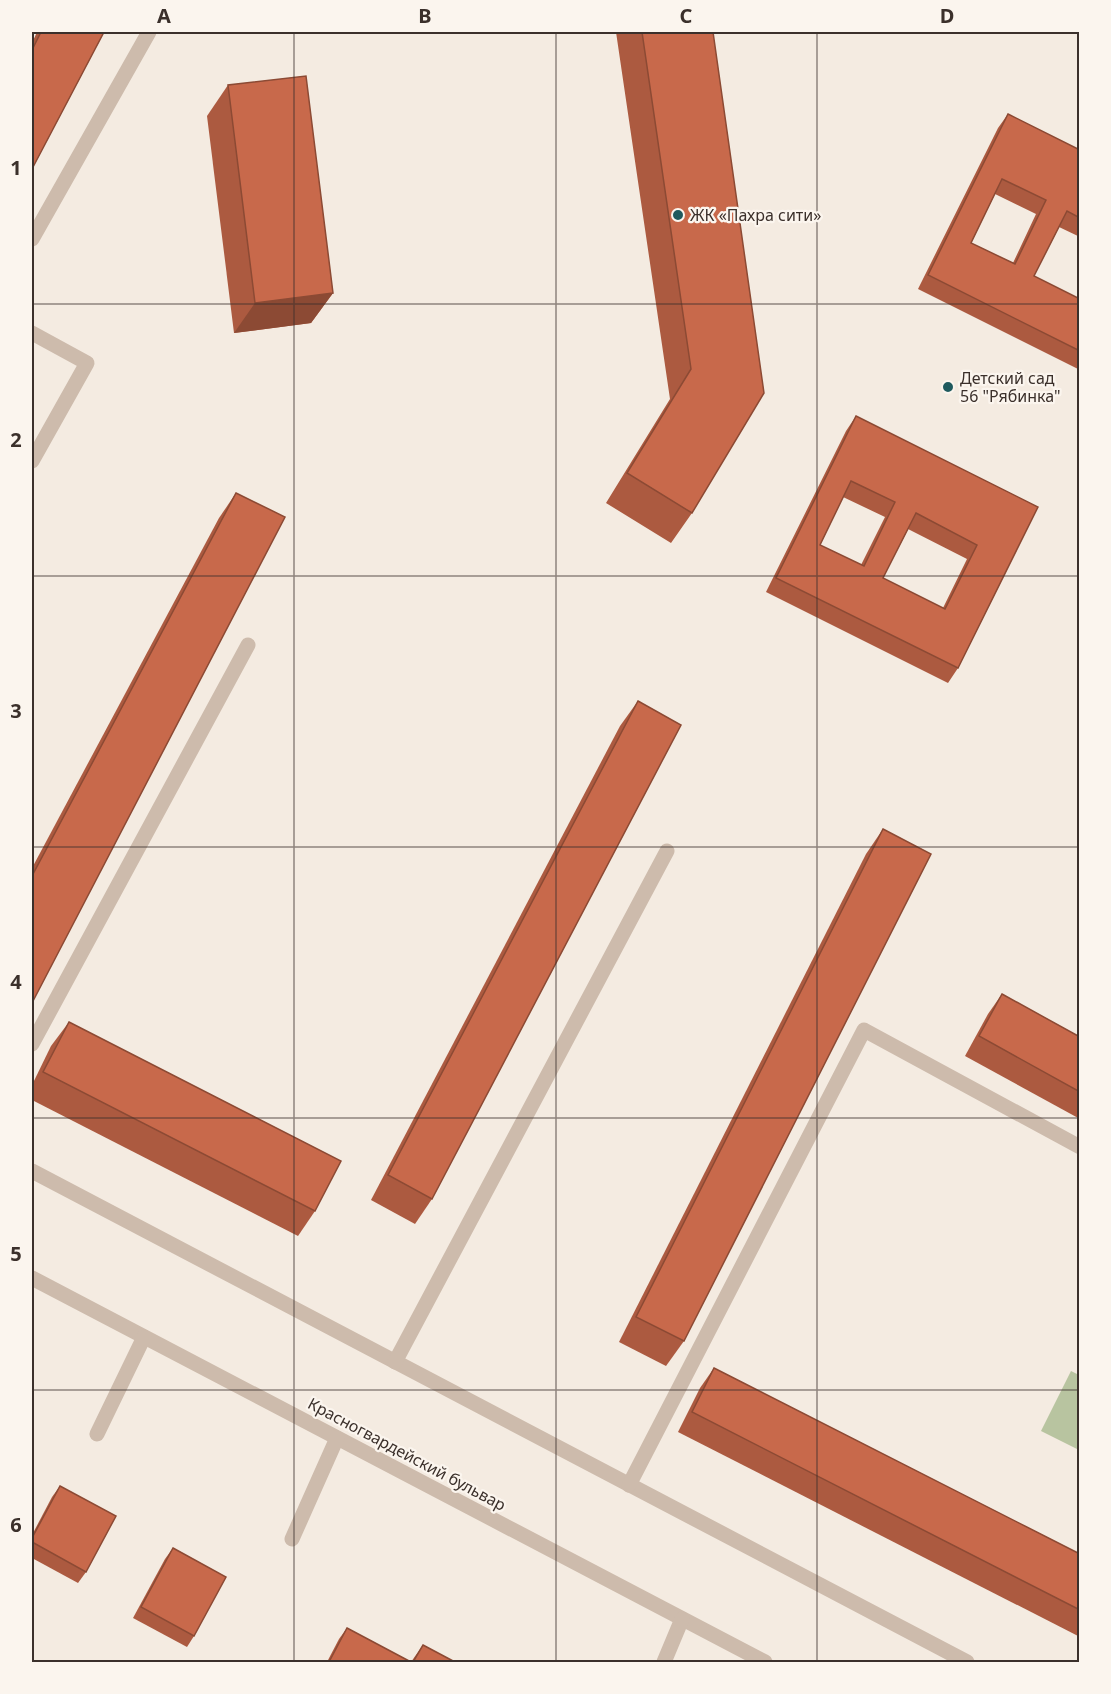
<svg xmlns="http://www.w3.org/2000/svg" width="1111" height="1694" viewBox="0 0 1111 1694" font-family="'Noto Sans',sans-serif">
	<rect width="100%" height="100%" fill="#f4ebe1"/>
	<polygon fill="#b8c4a0" points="1071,1371 1079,1375 1079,1450 1041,1431"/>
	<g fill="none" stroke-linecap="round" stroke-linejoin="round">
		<g stroke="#cdbbac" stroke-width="15">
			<polyline points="32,239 149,32"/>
			<polyline points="32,333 87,363 32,461"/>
			<polyline points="32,1044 248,645"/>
			<polyline points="32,1171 967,1662"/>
			<polyline points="32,1278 765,1662"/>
			<polyline points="395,1362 667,851"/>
			<polyline points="97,1434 144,1337"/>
			<polyline points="629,1485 864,1030 1080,1147"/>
			<polyline points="292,1539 337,1438"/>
			<polyline points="664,1662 682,1619"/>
		</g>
	</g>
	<g fill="#ac5a40" fill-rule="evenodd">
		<polygon points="37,32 104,32 32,169 32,43"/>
		<polygon points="616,32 713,32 692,513 671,543 606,503 670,399"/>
		<polygon points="228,85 333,293 311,323 234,333 207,116"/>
		<path d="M 1008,114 L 1080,150 L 1080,237 L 1059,227 L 1034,276 L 1080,299 L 1080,370 L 918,289 L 998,128 ZM 995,194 L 1036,214 L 1013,263 L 971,243 Z"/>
		<path d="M 856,416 L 1038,507 L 958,668 L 948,683 L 766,592 L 846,431 ZM 843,497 L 885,517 L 861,565 L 820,545 ZM 908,529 L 967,559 L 943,608 L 883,578 Z"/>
		<polygon points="236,493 32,1003 32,868 219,518"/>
		<polygon points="638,701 432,1199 415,1224 371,1200 620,726"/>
		<polygon points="883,829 684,1341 666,1366 619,1342 866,854"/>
		<polygon points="1002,994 1080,1037 1080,1119 965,1056 988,1014"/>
		<polygon points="69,1022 315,1211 298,1236 32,1100 32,1085 51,1046"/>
		<polygon points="714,1368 1080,1554 1080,1637 678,1432 700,1388"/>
		<polygon points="60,1486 86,1572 78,1583 32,1558 32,1535 52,1497"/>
		<polygon points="173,1548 194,1636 187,1647 133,1618 165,1559"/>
		<polygon points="347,1628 411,1662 327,1662 339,1639"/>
		<polygon points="423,1645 455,1662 411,1662"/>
	</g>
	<polygon fill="#8c4a34" points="333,293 311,323 234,333 255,303"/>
	<g fill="#c8694b" stroke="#8c4a34" stroke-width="1.5" fill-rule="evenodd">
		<polygon points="41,32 104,32 32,169 32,50"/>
		<polygon points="642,32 713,32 764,393 692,513 627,473 691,369"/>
		<polygon points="306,76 333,293 255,303 228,85"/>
		<path d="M 1008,114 L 1080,150 L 1080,218 L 1067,211 L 1034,276 L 1080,299 L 1080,351 L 928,275 ZM 1002,179 L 1046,200 L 1015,264 L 971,243 Z"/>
		<path d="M 856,416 L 1038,507 L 958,668 L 776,578 ZM 851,481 L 895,502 L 864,566 L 820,545 ZM 916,513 L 977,545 L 945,609 L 883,578 Z"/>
		<polygon points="236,493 285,517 32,1003 32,876"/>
		<polygon points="638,701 681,725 432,1199 388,1175"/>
		<polygon points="883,829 931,854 684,1341 636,1317"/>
		<polygon points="1002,994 1080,1037 1080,1092 979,1036"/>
		<polygon points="69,1022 341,1161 315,1211 43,1072"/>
		<polygon points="714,1368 1080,1554 1080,1610 692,1412"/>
		<polygon points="60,1486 116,1516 86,1572 32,1542 32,1538"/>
		<polygon points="173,1548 226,1577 194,1636 141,1607"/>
		<polygon points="347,1628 411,1662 329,1662"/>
		<polygon points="423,1645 455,1662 413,1662"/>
	</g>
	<path fill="none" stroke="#3b302b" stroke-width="1.5" stroke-opacity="0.55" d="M 294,32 L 294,1662M 556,32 L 556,1662M 817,32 L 817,1662M 32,304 L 1080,304M 32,576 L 1080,576M 32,847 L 1080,847M 32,1118 L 1080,1118M 32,1390 L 1080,1390"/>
	<g fill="#1f5a5e" stroke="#fbf5ee" stroke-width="2">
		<circle cx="678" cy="215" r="6"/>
		<circle cx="948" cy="387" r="6"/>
	</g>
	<g text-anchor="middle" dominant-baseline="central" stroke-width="4.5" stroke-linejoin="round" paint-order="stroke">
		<g font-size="16" fill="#3b302b" stroke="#fbf5ee" text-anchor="start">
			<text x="690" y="215">ЖК «Пахра сити»</text>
			<text x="960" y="378">Детский сад<tspan x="960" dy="18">56 "Рябинка"</tspan></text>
		</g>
		<g font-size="16" fill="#3b302b" stroke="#fbf5ee">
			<text transform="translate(407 1454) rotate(28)">Красногвардейский бульвар</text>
		</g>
	</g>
	<rect width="1111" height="1694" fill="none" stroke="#fbf5ee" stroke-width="66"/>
	<rect x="33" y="33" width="1045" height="1628" fill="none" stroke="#3b302b" stroke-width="2"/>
	<g font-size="20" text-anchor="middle" font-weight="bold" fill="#3b302b">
		<text x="164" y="23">A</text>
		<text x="425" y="23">B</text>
		<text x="686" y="23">C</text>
		<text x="947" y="23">D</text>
		<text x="16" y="175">1</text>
		<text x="16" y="447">2</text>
		<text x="16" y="718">3</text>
		<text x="16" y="989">4</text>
		<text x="16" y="1261">5</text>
		<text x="16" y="1532">6</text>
	</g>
</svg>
